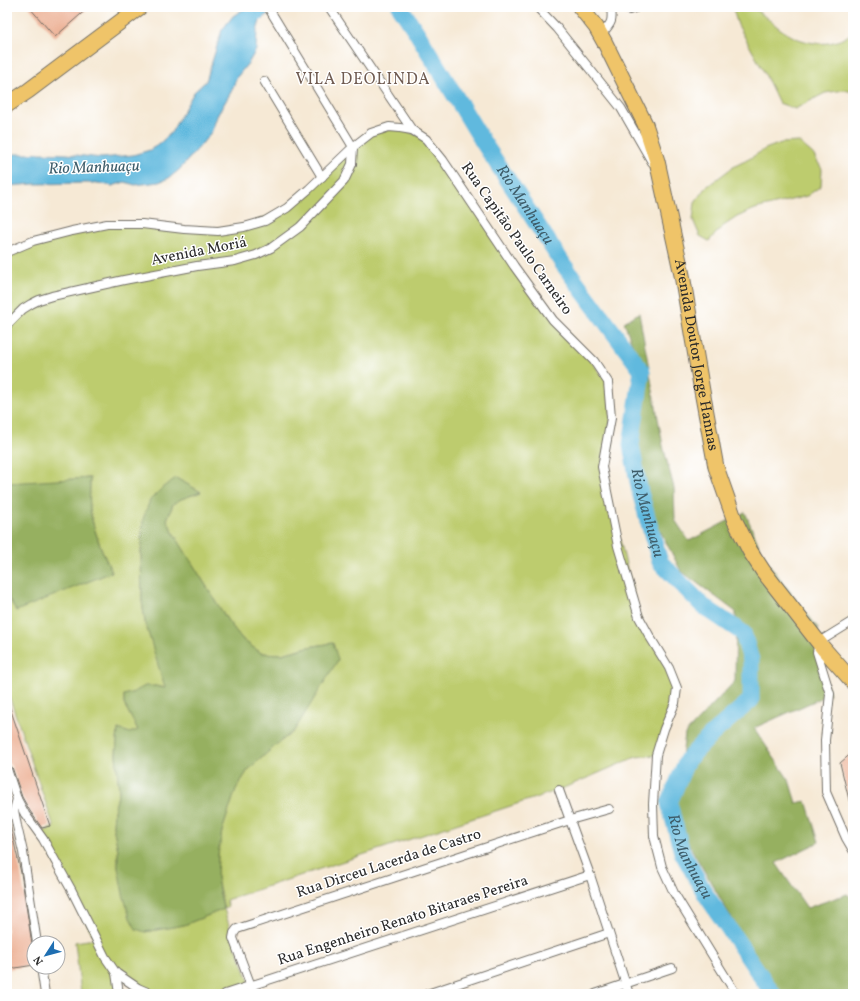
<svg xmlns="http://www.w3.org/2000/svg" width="860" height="1001" viewBox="0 0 860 1001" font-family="Vollkorn,serif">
	<rect width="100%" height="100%" fill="#fff"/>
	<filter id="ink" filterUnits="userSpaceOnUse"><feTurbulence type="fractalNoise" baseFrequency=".025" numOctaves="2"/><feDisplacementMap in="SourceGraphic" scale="8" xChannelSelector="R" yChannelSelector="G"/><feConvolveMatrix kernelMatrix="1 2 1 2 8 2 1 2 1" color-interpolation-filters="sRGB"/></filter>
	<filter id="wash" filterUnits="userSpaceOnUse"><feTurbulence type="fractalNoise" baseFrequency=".012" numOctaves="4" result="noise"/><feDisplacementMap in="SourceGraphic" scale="16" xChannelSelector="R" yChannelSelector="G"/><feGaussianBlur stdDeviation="0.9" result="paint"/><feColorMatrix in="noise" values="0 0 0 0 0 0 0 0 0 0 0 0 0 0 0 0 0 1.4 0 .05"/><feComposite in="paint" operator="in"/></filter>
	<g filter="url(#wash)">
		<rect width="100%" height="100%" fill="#f6e9d5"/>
		<g fill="#bdcc6e" stroke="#747c4c" fill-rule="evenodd">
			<path d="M 732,7 C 737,7 746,6 751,7 C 756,9 773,23 779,28 C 800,44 831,51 853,32 L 853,92 L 844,90 L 825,93 L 795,109 L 779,103 L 764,72 L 738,25 Z"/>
			<path d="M 400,128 L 426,139 L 514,266 L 608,382 L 611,418 L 602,467 L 639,617 L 677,688 L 656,755 L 636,757 L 559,790 L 226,900 L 228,907 L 224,909 L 233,938 L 254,994 L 152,994 L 117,974 L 119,994 L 81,994 L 75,942 L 95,939 L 39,833 L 54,827 L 7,690 L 7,595 L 16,610 L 112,572 C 103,555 93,528 90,510 C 89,499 90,489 90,478 L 8,484 L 7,496 L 7,298 L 11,296 L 7,278 L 7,252 L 107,224 L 184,229 L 244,227 L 287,208 L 371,133 ZM 176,478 L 201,492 L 181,499 L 173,504 L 167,520 L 174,534 L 228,621 L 243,640 L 261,653 L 282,654 L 308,647 L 333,643 L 294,731 L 277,744 L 248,770 L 236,789 L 222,831 L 218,855 L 217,878 L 224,909 L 184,925 L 145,932 L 118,868 L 118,850 L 113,826 L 114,811 L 119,792 L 116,754 L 118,729 L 130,733 L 138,730 L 124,704 L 124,695 L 155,686 L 166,688 L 145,622 L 142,601 L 141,553 L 143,519 Z"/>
			<polygon points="799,142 813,154 822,169 821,186 807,196 755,209 737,217 722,227 709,241 700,236 693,220 695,202 705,188 733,167 749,159 765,149 781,143"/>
		</g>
		<g fill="#96b061" stroke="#606e46">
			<polygon points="639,313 663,446 674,488 675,520 689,541 745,512 763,556 818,628 817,652 830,694 754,728 789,780 796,803 806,801 819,842 776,863 807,908 847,894 853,899 853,994 780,994 752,953 674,819 685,734 735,681 736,612 681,571 640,492 631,445 642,371 624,322"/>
			<path d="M 90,478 C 90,489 89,499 90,510 C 93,529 103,555 112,572 L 16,611 L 7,595 L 7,496 L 8,483 Z"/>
			<polygon points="176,478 201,492 181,499 173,504 167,520 174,534 228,621 243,640 261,653 282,654 308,647 333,643 338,660 294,731 277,744 248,770 236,789 222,831 218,855 217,878 220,895 224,909 184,925 145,932 136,929 130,918 123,894 118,868 118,850 113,826 114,811 119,792 116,754 118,729 130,733 138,730 124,704 124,695 134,692 145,686 155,686 165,688 145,622 142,601 141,553 143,519 150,500 163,487"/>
		</g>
		<polygon fill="#61b9de" stroke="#467284" points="247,7 278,7 265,16 260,21 257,31 256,50 249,62 237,77 231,92 217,116 212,131 201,145 179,170 169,178 159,182 135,185 125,182 112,186 98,183 84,183 35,184 7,186 7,154 27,154 40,153 67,154 101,158 133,155 150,150 160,143 171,133 194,92 206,81 222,30 233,16"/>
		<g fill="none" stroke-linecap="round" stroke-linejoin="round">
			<path stroke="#61b9de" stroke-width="17" id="s1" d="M 400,7 L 417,33 L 483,142 L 563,264 L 642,371 L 631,445 L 640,492 L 660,562 L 703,606 L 743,633 L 751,660 L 751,700 L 713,733 L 687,760 L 669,803 L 682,852 L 706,895 L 773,994"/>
		</g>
		<g id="blocks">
			<g fill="#edb398">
				<polygon points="29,7 89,7 55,37"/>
				<polygon points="7,702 8,702 50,826 42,828 30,811 22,797 12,767 9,764 7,759"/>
				<polygon points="853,752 853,804 850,804 840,763"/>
				<polygon points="7,825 10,825 21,873 32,944 34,947 34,965 9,969 7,956"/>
			</g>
		</g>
	</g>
	<g filter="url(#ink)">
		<use href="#blocks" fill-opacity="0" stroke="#726e66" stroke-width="1"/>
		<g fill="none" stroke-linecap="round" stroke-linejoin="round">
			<g stroke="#726e66" stroke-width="10">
				<g id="street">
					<polyline points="329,7 412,130 426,139 443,160 514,266 553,320 594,361 608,382 611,418 602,467 618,546 639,617 650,637 669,668 677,688 675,703 664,729 656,755 653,804 654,836 662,867 674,893 736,994"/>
					<polyline points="537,7 557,28 621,108 652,162"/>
					<polyline points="622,7 629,10 638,7"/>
					<path d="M 601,35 C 611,23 613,23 611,7"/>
					<polyline points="264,81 322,177"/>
					<polyline points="7,252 33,241 72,231 107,224 142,224 184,229 218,231 244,227 265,221 287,208 309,189 353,147 371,133 389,127 400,128 412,130"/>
					<polyline points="7,325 23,309 31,304 39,300 52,296 124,280 197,266 235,261 256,255 271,248 300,227 344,181 352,164 353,147 268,7"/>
					<polyline points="853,621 819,642 817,652 830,694 825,740 826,792 846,838 853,850"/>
					<polyline points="7,769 17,799 25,814 43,839 72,891 105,957 116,973 138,988 152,994"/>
					<polyline points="559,790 590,875 629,994"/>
					<polyline points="17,799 14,810 17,826 23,852 37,943"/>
					<polyline points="41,967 45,994"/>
					<polyline points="116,973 119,994"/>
					<polyline points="225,994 590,875"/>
					<polyline points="254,994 233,938 234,933 237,929 475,851 570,820 609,809"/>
					<polyline points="427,994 609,933"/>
					<polyline points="595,994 672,968"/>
				</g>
			</g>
			<g stroke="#726e66" stroke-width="17">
				<g id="highway">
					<path id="s2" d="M 580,7 L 596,27 L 605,43 L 645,124 L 657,161 L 682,275 L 702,391 L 716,467 L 735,521 L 750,551 L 763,571 L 823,648 L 853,682"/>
					<polyline points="7,105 28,91 140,7"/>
				</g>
			</g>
			<use href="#street" stroke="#fff" stroke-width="8"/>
			<use href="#highway" stroke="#efc469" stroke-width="15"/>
		</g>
	</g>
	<g text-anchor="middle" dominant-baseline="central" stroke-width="3" stroke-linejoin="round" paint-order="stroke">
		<g font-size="15" fill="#2b2b2b" stroke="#fff">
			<text transform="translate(516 239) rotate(55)">Rua Capitão Paulo Carneiro</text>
			<text transform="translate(199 252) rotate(-11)">Avenida Moriá</text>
			<text stroke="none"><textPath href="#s2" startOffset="371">Avenida Doutor Jorge Hannas</textPath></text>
			<text transform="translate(389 864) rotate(-18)">Rua Dirceu Lacerda de Castro</text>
			<text transform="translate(403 921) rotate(-18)">Rua Engenheiro Renato Bitaraes Pereira</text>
		</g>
		<g font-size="16" letter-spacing="1" fill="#6f5b51" stroke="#fff">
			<text x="363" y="80">VILA DEOLINDA</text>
		</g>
		<g font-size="16" font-style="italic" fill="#3e5d6a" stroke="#fff">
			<text transform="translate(94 168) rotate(-2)">Rio Manhuaçu</text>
			<text stroke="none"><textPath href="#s1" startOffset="234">Rio Manhuaçu</textPath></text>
			<text stroke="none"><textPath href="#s1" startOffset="582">Rio Manhuaçu</textPath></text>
			<text stroke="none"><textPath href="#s1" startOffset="1003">Rio Manhuaçu</textPath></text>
		</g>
	</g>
	<rect width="860" height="1001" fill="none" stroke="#fff" stroke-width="24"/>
	<g transform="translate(46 955) rotate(234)"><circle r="19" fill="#ffffff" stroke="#aaaaaa"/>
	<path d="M0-3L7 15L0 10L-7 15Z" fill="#1f6fb2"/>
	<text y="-6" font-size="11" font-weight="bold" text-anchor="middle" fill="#2b2b2b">N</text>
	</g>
</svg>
